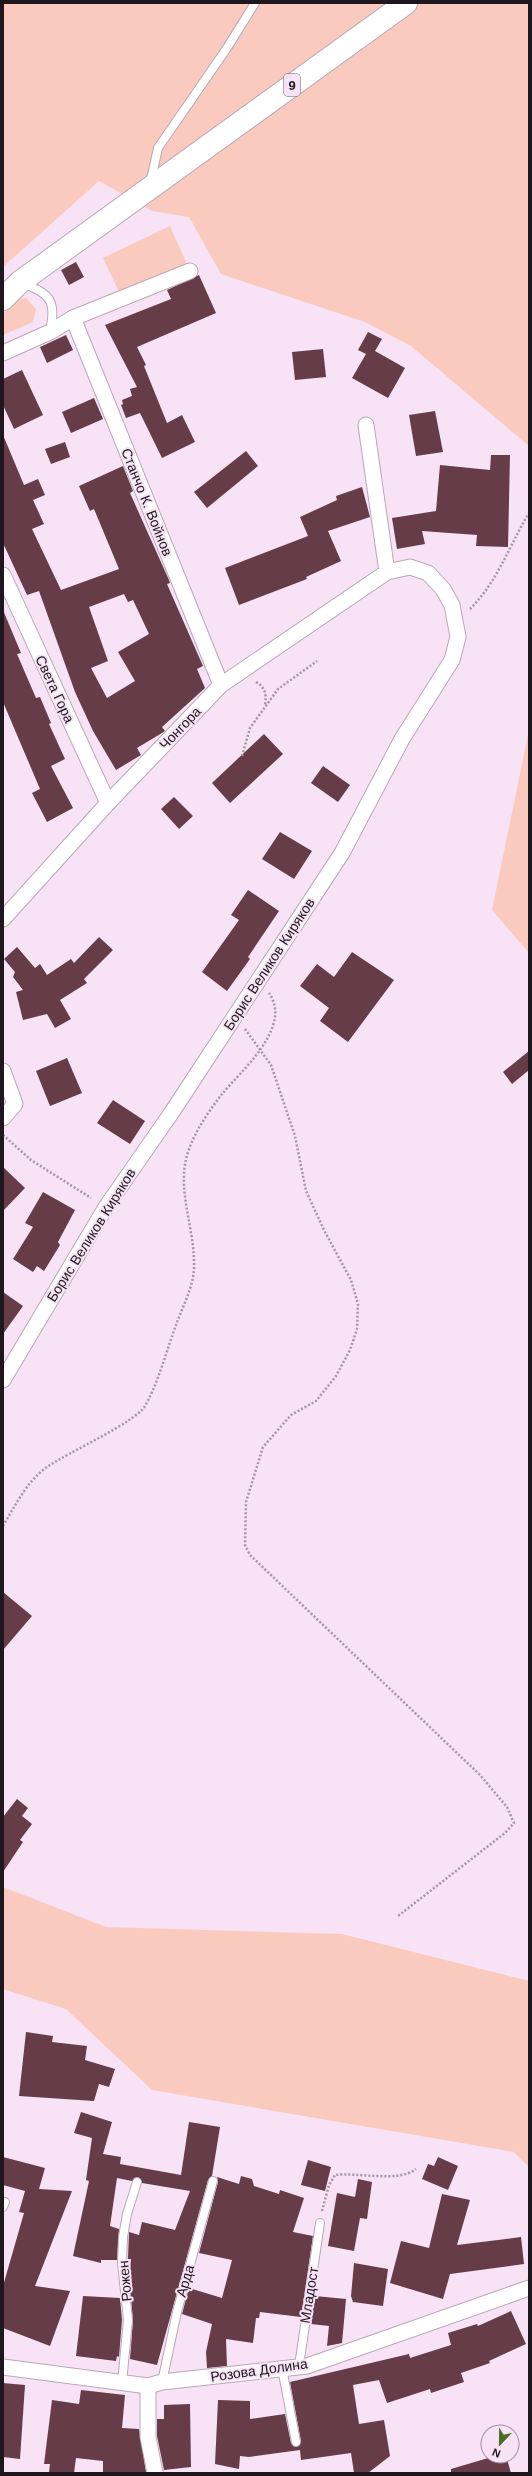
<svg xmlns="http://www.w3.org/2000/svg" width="532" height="2476" viewBox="0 0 532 2476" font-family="Helvetica,sans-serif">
	<rect width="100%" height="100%" fill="#f7e3f5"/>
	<g fill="#fbcabe">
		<polygon points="3,3 529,3 529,446 411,346 365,322 221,274 189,217 152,211 99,181 3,267"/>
		<polygon points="170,226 190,271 122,298 103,258"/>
		<polygon points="26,298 36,309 33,322 3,335 3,314 18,299"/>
		<polygon points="529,730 529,953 492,910"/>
		<polygon points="3,1887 106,1927 342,1934 529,1981 529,2167 514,2152 152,2090 66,2009 3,1989"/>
	</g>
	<g fill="#653c48" fill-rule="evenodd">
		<polygon points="76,262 84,277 69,285 61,270"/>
		<polygon points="199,275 216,313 137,347 146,365 144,366 167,423 182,415 195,442 162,458 140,413 126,418 121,405 123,404 122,400 132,396 130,389 137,387 105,325 171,299 167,290"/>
		<polygon points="368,332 382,339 375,351 405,368 388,398 352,378 366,354 358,350"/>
		<polygon points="66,335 73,350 47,363 40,347"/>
		<polygon points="323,349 326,377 295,380 292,352"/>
		<polygon points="22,370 43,415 14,429 3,405 3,379"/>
		<polygon points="94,398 103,419 71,433 62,412"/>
		<polygon points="435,411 443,452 416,456 409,415"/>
		<path d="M 3,435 L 24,485 L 38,479 L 45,495 L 33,500 L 44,524 L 32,529 L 61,590 L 119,569 L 94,509 L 90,511 L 79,486 L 123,466 L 133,491 L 130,493 L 169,580 L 170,583 L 167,584 L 203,666 L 197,669 L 205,688 L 162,727 L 165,731 L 162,733 L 137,748 L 141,755 L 116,770 L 93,731 L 75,692 L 39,591 L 27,595 L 3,543 ZM 124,594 L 128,602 L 133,600 L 149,634 L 118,652 L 135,681 L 107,698 L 91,668 L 108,661 L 89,607 Z"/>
		<polygon points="65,442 70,457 51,464 45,449"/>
		<polygon points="246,451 258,466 207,508 194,492"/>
		<polygon points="491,455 510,455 508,547 476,546 477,535 422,531 425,544 397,549 392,518 436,511 440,465 490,470"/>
		<polygon points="362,487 370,517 328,531 341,561 306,577 307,579 239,605 225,568 308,536 300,517 337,500 336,496"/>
		<polygon points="3,610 21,653 17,654 36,698 40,697 51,723 49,724 65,759 51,766 73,808 47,822 32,793 40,789 3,702"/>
		<polygon points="264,734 283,754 230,803 212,783"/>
		<polygon points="323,766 350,785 338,802 311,783"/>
		<polygon points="174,797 193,816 179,829 161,809"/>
		<polygon points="280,832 312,851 294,879 262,859"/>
		<polygon points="248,890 279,911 248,957 250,959 227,991 202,972 239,920 231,915"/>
		<polygon points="99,937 113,950 84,979 87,983 60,1000 71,1019 55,1028 47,1014 23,1020 16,992 23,990 13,977 15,972 4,959 17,947 35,968 40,964 47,975 71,959 74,963"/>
		<polygon points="352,952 394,980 348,1042 320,1021 329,1008 300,986 317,964 334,977"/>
		<polygon points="529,1051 529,1070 512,1084 503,1072"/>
		<polygon points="67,1058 82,1093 50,1106 36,1071"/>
		<polygon points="113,1100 145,1121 130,1144 97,1123"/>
		<polygon points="3,1167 25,1188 3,1211"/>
		<polygon points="43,1192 75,1210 58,1242 60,1245 44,1271 37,1266 33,1272 13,1259 33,1227 25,1223"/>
		<polygon points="3,1292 23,1306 3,1334"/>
		<polygon points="3,1592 32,1616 3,1650"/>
		<polygon points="17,1799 28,1808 22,1816 32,1824 20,1840 23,1842 3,1872 3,1817"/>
		<polygon points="26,2032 53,2036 52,2042 87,2046 85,2060 115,2069 109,2087 99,2084 94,2101 19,2096"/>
		<polygon points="81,2112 112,2122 103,2154 121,2157 120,2164 181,2175 189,2122 220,2127 212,2176 208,2180 157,2365 130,2359 133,2320 129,2278 131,2259 128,2259 129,2232 139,2235 142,2222 175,2230 190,2191 142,2183 138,2177 132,2181 117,2178 110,2226 119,2229 117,2260 101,2260 101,2263 73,2256 89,2181 86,2180 92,2138 74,2133"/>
		<polygon points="3,2157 45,2168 39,2189 72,2191 35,2286 70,2291 50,2346 3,2328 3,2286 24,2213 19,2212 25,2191 3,2185"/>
		<polygon points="438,2157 458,2166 448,2190 422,2179 428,2164 434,2166"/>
		<polygon points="308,2160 331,2167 325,2191 301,2185"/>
		<polygon points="241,2176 252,2179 254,2186 279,2194 280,2190 304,2198 293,2232 313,2236 301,2317 260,2312 259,2318 256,2318 253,2343 226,2339 227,2366 207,2368 206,2352 212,2324 182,2314 189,2288 222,2298 232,2260 199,2253 218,2182 217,2177 239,2184"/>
		<polygon points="358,2179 372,2182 367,2219 360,2218 354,2251 328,2246 337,2193 355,2197"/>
		<polygon points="442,2194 470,2200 457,2245 521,2237 524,2264 450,2274 443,2299 390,2283 401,2241 429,2248"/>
		<polygon points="354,2263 388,2269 383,2306 353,2302 351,2296"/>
		<polygon points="83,2296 120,2298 122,2320 119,2357 117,2356 116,2361 76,2356"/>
		<polygon points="315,2296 346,2299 342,2343 327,2346 329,2326 311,2324"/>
		<polygon points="511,2311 526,2344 489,2361 490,2363 461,2373 464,2382 431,2393 430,2389 387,2403 379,2380 353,2385 359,2424 384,2420 390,2456 368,2473 354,2473 351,2453 301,2460 300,2450 249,2457 240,2456 239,2469 215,2464 218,2400 250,2401 250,2419 285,2414 291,2443 297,2447 301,2441 290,2382 409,2354 410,2358 451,2345 448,2333 477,2324 478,2326"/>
		<polygon points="3,2383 25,2385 20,2459 3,2457"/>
		<polygon points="81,2390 125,2395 122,2428 139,2429 146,2472 103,2473 103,2461 76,2458 74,2473 49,2472 50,2464 44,2464 52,2400 79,2404"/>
		<polygon points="190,2404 191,2467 164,2470 157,2436 157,2419 164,2419 164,2405"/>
		<polygon points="495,2456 506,2456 511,2473 451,2473 451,2469"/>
	</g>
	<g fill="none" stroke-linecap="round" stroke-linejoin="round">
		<g stroke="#baa7b7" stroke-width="10">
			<g id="lane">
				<polyline points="150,184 158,148 227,48 255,3"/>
				<path d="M 22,283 C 50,293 57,301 50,331"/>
				<polyline points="3,2207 5,2202"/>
				<polyline points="299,2366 320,2223"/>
				<polyline points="282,2368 296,2442"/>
				<polyline points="162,2382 177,2312 213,2181"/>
				<polyline points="122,2383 128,2320 122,2263 123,2237 127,2214 137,2182"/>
			</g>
		</g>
		<g stroke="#baa7b7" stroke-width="17">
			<g id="street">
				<polyline points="73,318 221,685"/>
				<polyline points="3,353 50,332 73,318 190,271"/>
				<polyline points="366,425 387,572"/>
				<polyline points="3,575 108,803"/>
				<polyline points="3,919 108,803 221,685 387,572 410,567 428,573 443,589 452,605 458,637 452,660 402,739 342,853 172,1112 106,1207 3,1380"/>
				<polyline points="3,1071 15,1104 3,1118"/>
				<polyline points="3,2367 148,2386 162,2382 307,2366 529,2288"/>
				<polyline points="148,2386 148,2437 155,2473"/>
			</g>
		</g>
		<g stroke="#baa7b7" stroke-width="24">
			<polyline id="primary" points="3,299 20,282 406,3"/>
		</g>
		<g stroke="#a495a2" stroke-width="2.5" stroke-dasharray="2 2" stroke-linecap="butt">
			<path d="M 470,609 C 498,581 509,546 529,513"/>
			<path d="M 256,682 C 265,687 267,695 265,705"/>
			<polyline points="242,756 250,728 278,689 317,661"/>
			<polyline points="245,1029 271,1065 295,1136 306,1191 325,1232 351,1280 358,1304 357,1329 350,1350 336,1376 316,1401 291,1415 263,1447 246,1502 245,1545 250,1555 480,1775 507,1807 514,1823 505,1833 398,1916"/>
			<polyline points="3,1135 31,1160 91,1198"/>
			<path d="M 3,1526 C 15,1506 27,1481 47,1467 C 67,1453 136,1422 145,1406 C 159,1381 166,1352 176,1325 C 183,1305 195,1285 194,1263 C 194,1226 176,1188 188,1152 C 195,1131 209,1111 222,1094 C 241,1071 293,1027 269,993"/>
			<path d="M 322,2211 L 329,2185 L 335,2175 C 358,2172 398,2183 416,2169"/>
		</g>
		<use href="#lane" stroke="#fff" stroke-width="8"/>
		<use href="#street" stroke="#fff" stroke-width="15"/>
		<use href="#primary" stroke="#fff" stroke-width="22"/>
	</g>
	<g text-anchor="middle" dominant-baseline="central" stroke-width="4" stroke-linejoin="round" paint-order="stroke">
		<rect fill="#f7e3f5" stroke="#5f545e" stroke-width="1" x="284" y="74" width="16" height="22" rx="3"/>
		<g font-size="13" font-weight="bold" fill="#1e171d">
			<text x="292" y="85">9</text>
		</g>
		<g font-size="14" fill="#1e171d" stroke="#f7e3f5">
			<text transform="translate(147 502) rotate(68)">Станчо К. Войнов</text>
			<text transform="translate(55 689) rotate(65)">Света Гора</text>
			<text transform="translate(180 728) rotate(-46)">Чонгора</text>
			<text transform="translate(269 964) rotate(-57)">Борис Великов Киряков</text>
			<text transform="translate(91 1235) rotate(-58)">Борис Великов Киряков</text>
			<text transform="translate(125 2281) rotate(-95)">Рожен</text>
			<text transform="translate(185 2281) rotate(-74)">Арда</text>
			<text transform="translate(309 2295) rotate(-81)">Младост</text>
			<text transform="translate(259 2370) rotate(-8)">Розова Долина</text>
		</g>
	</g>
	<rect width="532" height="2476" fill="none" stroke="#1e171d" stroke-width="8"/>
	<g transform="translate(500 2444) rotate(202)"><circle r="19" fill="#f7e3f5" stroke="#a0919f"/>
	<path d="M0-3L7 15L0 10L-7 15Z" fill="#4c6c22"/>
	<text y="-6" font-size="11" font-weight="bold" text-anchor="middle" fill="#1e171d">N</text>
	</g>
</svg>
